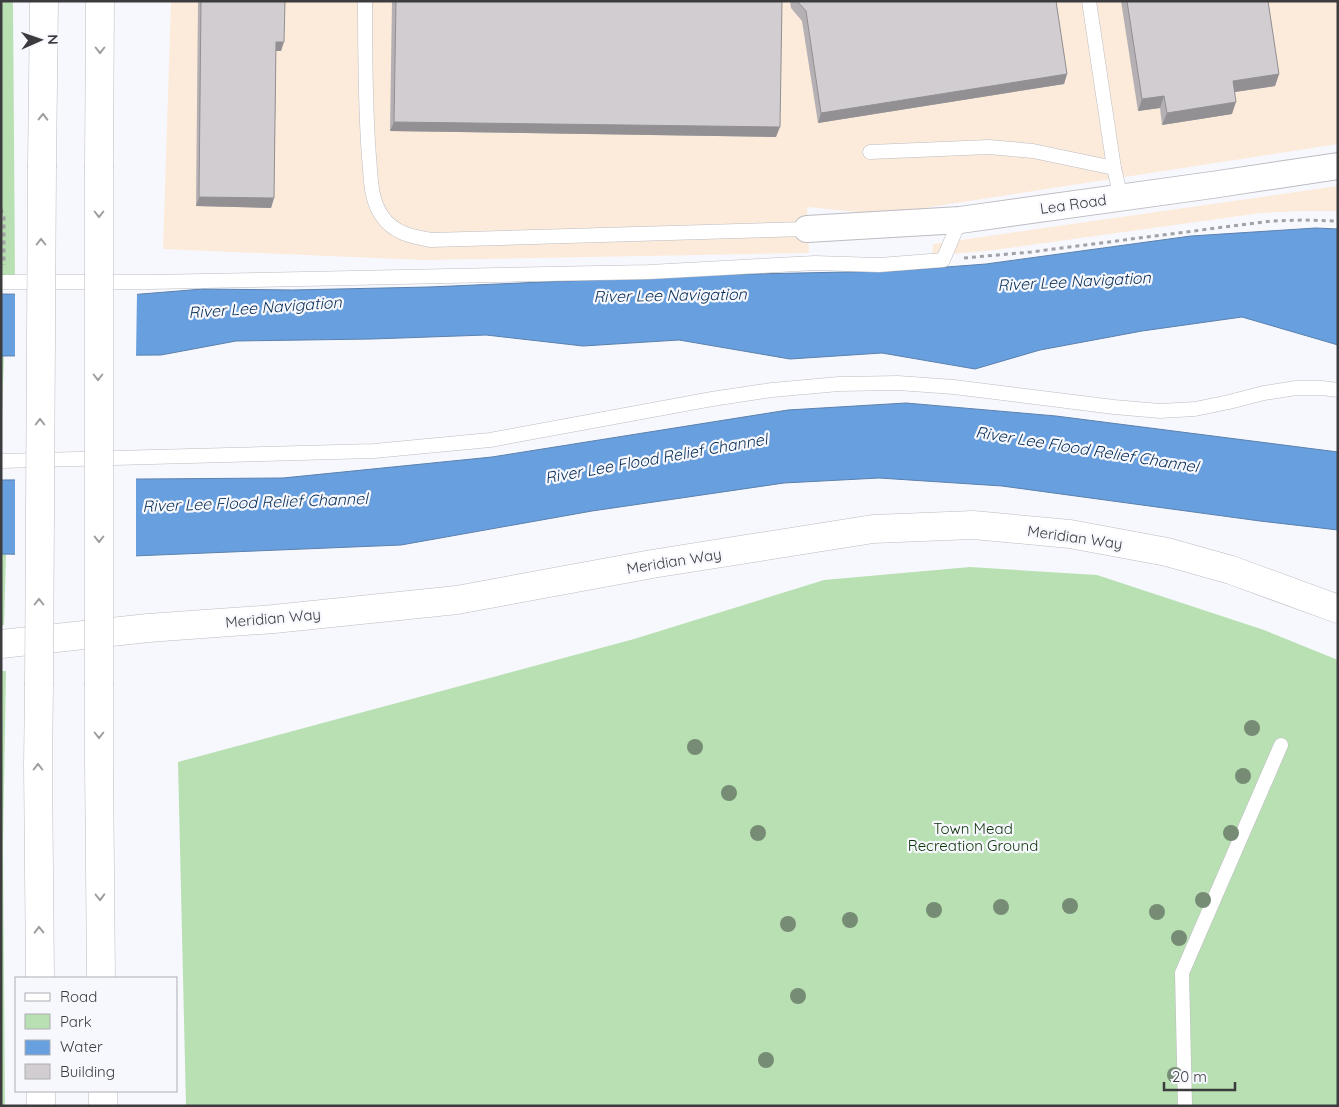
<svg xmlns="http://www.w3.org/2000/svg" width="1339" height="1107" viewBox="0 0 1339 1107" font-family="Quicksand,sans-serif">
	<rect width="100%" height="100%" fill="#f7f8fe"/>
	<g fill="#fcebda">
		<polygon points="171,1 1338,1 1338,144 911,210 867,213 807,207 809,253 423,260 163,249"/>
		<polygon points="1338,186 1338,211 1301,211 1261,213 995,250 932,256 933,244"/>
	</g>
	<g fill="#b9e0b2">
		<polygon points="1,1 13,1 15,279 1,280"/>
		<polygon points="1,356 4,356 1,448"/>
		<polygon points="1,554 6,554 4,625 1,625"/>
		<polygon points="970,567 1097,575 1264,630 1338,660 1338,1106 186,1106 178,762 634,639 824,580"/>
		<polygon points="1,671 6,671 3,846 5,1106 1,1106"/>
	</g>
	<g fill="#689fde" stroke="#5b81ae">
		<polygon points="1316,228 1338,229 1338,345 1242,317 1142,331 1040,350 975,369 882,353 790,359 679,340 583,346 486,335 372,339 236,341 161,355 1,356 1,294 129,295 203,289 293,290 429,287 705,275 894,271 986,264 1191,236"/>
		<polygon points="906,403 1056,416 1338,452 1338,530 1260,521 1002,486 879,478 784,483 592,511 401,545 133,556 1,554 1,480 283,478 492,457 788,410"/>
	</g>
	<g fill="#f7f8fe">
		<polygon points="15,292 137,292 136,358 15,358"/>
		<polygon points="136,476 136,558 15,557 15,477"/>
	</g>
	<g fill="none" stroke-linecap="round" stroke-linejoin="round">
		<g stroke="#bcbcc2" stroke-width="15">
			<g id="service">
				<path d="M 365,1 C 365,53 365,105 369,157 C 371,177 370,199 382,216 C 393,233 413,237 431,240 L 807,229"/>
				<polyline points="1089,1 1114,168 1121,198"/>
				<polyline points="870,152 989,147 1033,151 1114,168"/>
				<polyline points="1,282 150,282 649,272 815,263 879,265 943,260 960,220"/>
				<polyline points="1,461 374,451 490,440 712,399 772,390 839,384 898,383 954,387 1114,407 1160,411 1195,409 1229,402 1264,393 1296,388 1322,388 1338,390"/>
				<polyline points="1185,1106 1182,973 1281,745"/>
			</g>
		</g>
		<g stroke="#bcbcc2" stroke-width="28">
			<polyline id="minor" points="807,229 960,220 1212,185 1338,166"/>
		</g>
		<g stroke="#bcbcc2" stroke-width="29">
			<polyline id="primary" points="1,644 148,628 274,619 457,600 652,564 873,529 973,525 1070,534 1167,552 1231,570 1338,609"/>
		</g>
		<g stroke="#bcbcc2" stroke-width="29">
			<g id="motorway">
				<polyline points="42,165 44,1"/>
				<polyline points="99,166 100,1"/>
				<polyline points="39,686 38,765 40,978"/>
				<polyline points="99,686 99,763 101,978"/>
				<polyline points="41,1091 41,1106"/>
				<polyline points="103,1091 103,1106"/>
			</g>
		</g>
		<g stroke="#a1a2a7" stroke-width="3" stroke-dasharray="4 4" stroke-linecap="butt">
			<polyline points="1,209 4,217 4,265"/>
			<polyline points="964,258 1031,252 1271,221 1302,220 1338,221"/>
		</g>
		<use href="#service" stroke="#fff" stroke-width="14"/>
		<use href="#minor" stroke="#fff" stroke-width="26"/>
		<use href="#primary" stroke="#fff" stroke-width="28"/>
		<use href="#motorway" stroke="#fff" stroke-width="28"/>
		<g stroke="#bcbcc2" stroke-width="29" stroke-linecap="butt">
			<g id="motorway-bridge">
				<polyline points="99,166 99,686"/>
				<polyline points="39,686 42,165"/>
			</g>
		</g>
		<use href="#motorway-bridge" stroke="#fff" stroke-width="28"/>
	</g>
	<g fill="#768c75">
		<circle cx="1252" cy="728" r="8"/>
		<circle cx="695" cy="747" r="8"/>
		<circle cx="1243" cy="776" r="8"/>
		<circle cx="729" cy="793" r="8"/>
		<circle cx="758" cy="833" r="8"/>
		<circle cx="1231" cy="833" r="8"/>
		<circle cx="1203" cy="900" r="8"/>
		<circle cx="1070" cy="906" r="8"/>
		<circle cx="1001" cy="907" r="8"/>
		<circle cx="934" cy="910" r="8"/>
		<circle cx="1157" cy="912" r="8"/>
		<circle cx="850" cy="920" r="8"/>
		<circle cx="788" cy="924" r="8"/>
		<circle cx="1179" cy="938" r="8"/>
		<circle cx="798" cy="996" r="8"/>
		<circle cx="766" cy="1060" r="8"/>
		<circle cx="1175" cy="1075" r="8"/>
	</g>
	<g fill="#b4b0b4">
		<polygon points="198,1 285,1 281,51 276,51 274,198 271,208 196,206"/>
		<polygon points="392,1 782,1 776,137 390,131"/>
		<polygon points="790,1 1056,1 1067,74 1064,84 818,123 802,21 791,8"/>
		<polygon points="1121,1 1268,1 1279,74 1275,86 1235,92 1232,114 1162,125 1160,108 1138,111"/>
	</g>
	<g fill="#929092">
		<polygon points="276,42 284,42 281,51 272,51"/>
		<polygon points="1067,74 1064,84 818,123 821,113"/>
		<polygon points="1279,74 1275,86 1228,93 1233,81"/>
		<polygon points="1164,96 1160,108 1138,111 1142,99"/>
		<polygon points="1236,102 1232,114 1162,125 1167,113"/>
		<polygon points="394,122 780,127 776,137 390,131"/>
		<polygon points="199,197 274,198 271,208 196,206"/>
	</g>
	<g fill="#d1cdd1" stroke="#929092">
		<polygon points="201,1 285,1 284,42 276,42 274,198 199,197"/>
		<polygon points="396,1 782,1 780,127 394,122"/>
		<polygon points="797,1 1056,1 1067,74 821,113 806,11"/>
		<polygon points="1127,1 1268,1 1279,74 1233,81 1236,102 1167,113 1164,96 1142,99"/>
	</g>
	<defs><path id="oneway-chevron" d="M-2-3.5L2.5 0L-2 3.5" fill="none" stroke-width="1.6" stroke-linecap="round" stroke-linejoin="round" transform="scale(1.25)"/></defs>
	<g stroke="#9e9e9f">
		<use href="#oneway-chevron" transform="translate(100 50) rotate(90)"/>
		<use href="#oneway-chevron" transform="translate(43 117) rotate(-89)"/>
		<use href="#oneway-chevron" transform="translate(99 214) rotate(90)"/>
		<use href="#oneway-chevron" transform="translate(41 242) rotate(-90)"/>
		<use href="#oneway-chevron" transform="translate(98 377) rotate(90)"/>
		<use href="#oneway-chevron" transform="translate(40 422) rotate(-90)"/>
		<use href="#oneway-chevron" transform="translate(99 539) rotate(90)"/>
		<use href="#oneway-chevron" transform="translate(39 602) rotate(-90)"/>
		<use href="#oneway-chevron" transform="translate(99 735) rotate(90)"/>
		<use href="#oneway-chevron" transform="translate(38 767) rotate(-90)"/>
		<use href="#oneway-chevron" transform="translate(100 897) rotate(89)"/>
		<use href="#oneway-chevron" transform="translate(39 930) rotate(-91)"/>
	</g>
	<g text-anchor="middle" dominant-baseline="central" stroke-width="4.5" stroke-linejoin="round" paint-order="stroke">
		<g font-size="15" fill="#3c3c3f" stroke="#f7f8fe">
			<text transform="translate(1073 204) rotate(-8)">Lea Road</text>
			<text transform="translate(1075 537) rotate(8)">Meridian Way</text>
			<text transform="translate(674 561) rotate(-9)">Meridian Way</text>
			<text transform="translate(273 618) rotate(-5)">Meridian Way</text>
		</g>
		<g font-size="15" fill="#0c3305" stroke="#f7f8fe">
			<text x="973" y="828">Town Mead<tspan x="973" dy="17">Recreation Ground</tspan></text>
		</g>
		<g font-size="16" font-style="italic" fill="#042c54" stroke="#f7f8fe">
			<text transform="translate(1074 281) rotate(-3)">River Lee Navigation</text>
			<text transform="translate(670 295) rotate(-1)">River Lee Navigation</text>
			<text transform="translate(265 307) rotate(-4)">River Lee Navigation</text>
			<text transform="translate(1087 449) rotate(9)">River Lee Flood Relief Channel</text>
			<text transform="translate(656 458) rotate(-10)">River Lee Flood Relief Channel</text>
			<text transform="translate(255 502) rotate(-2)">River Lee Flood Relief Channel</text>
		</g>
	</g>
	<rect width="1339" height="1107" fill="none" stroke="#3c3c3f" stroke-width="5"/>
	<rect x="15" y="977" width="162" height="115" fill="#f7f8fe" stroke="#acadb2"/>
	<rect x="25" y="993" width="25" height="8" fill="#ffffff" stroke="#acadb2"/>
	<text x="60" y="1002" font-size="15" fill="#3c3c3f">Road</text>
	<rect x="25" y="1014" width="25" height="15" fill="#b9e0b2" stroke="#acadb2"/>
	<text x="60" y="1027" font-size="15" fill="#3c3c3f">Park</text>
	<rect x="25" y="1040" width="25" height="15" fill="#689fde" stroke="#acadb2"/>
	<text x="60" y="1052" font-size="15" fill="#3c3c3f">Water</text>
	<rect x="25" y="1064" width="25" height="15" fill="#d1cdd1" stroke="#acadb2"/>
	<text x="60" y="1077" font-size="15" fill="#3c3c3f">Building</text>
	<g transform="translate(40 40) rotate(88)" stroke="#f7f8fe" stroke-width="4" paint-order="stroke">
	<path d="M0-4L9 19L0 12L-9 19Z" fill="#3c3c3f"/>
	<text y="-8" font-size="14" font-weight="bold" text-anchor="middle" fill="#3c3c3f">N</text>
	</g>
	<path d="M1164 1082v8h71v-8" fill="none" stroke="#3c3c3f" stroke-width="2.5"/>
	<text x="1172" y="1082" font-size="15" fill="#3c3c3f" stroke="#f7f8fe" stroke-width="4" paint-order="stroke">20 m</text>
</svg>
